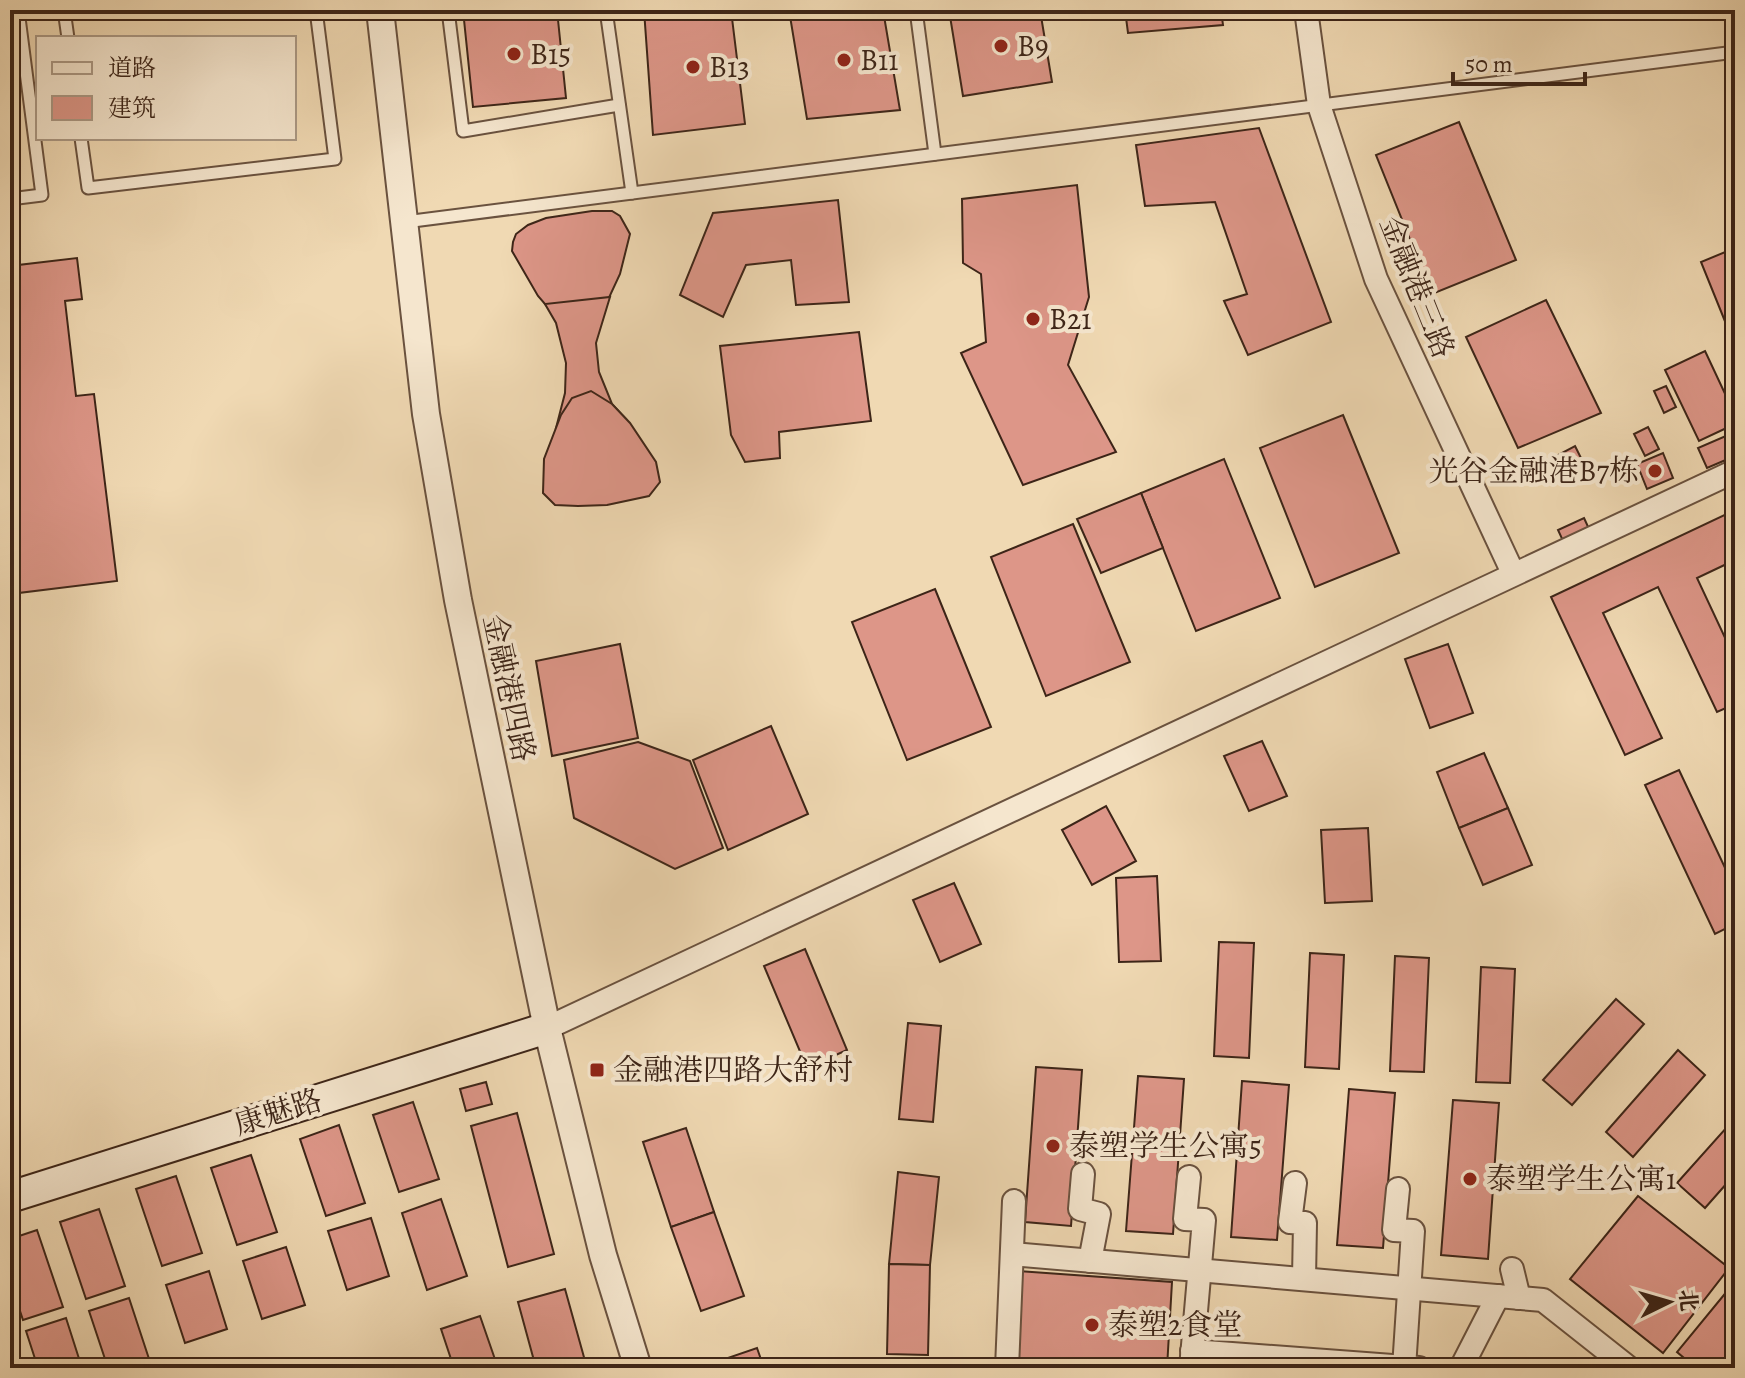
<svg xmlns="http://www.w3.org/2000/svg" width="1745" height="1378" viewBox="0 0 1745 1378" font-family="Alegreya,'Noto Serif SC',serif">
	<rect width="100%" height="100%" fill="#f0d9b3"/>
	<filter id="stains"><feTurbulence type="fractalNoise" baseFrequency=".0025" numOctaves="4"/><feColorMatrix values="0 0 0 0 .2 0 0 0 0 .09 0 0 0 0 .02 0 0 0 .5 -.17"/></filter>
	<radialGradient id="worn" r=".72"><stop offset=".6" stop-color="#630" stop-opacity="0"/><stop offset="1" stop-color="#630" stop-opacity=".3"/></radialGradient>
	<g fill="#dd9688" stroke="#3d2518" stroke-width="2">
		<polygon points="463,10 557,10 566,98 473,107"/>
		<polygon points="644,10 731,10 745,124 653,135"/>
		<polygon points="789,10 883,10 900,110 807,119"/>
		<polygon points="949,10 1040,10 1052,82 963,96"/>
		<polygon points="1125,10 1221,10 1223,25 1128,33"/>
		<polygon points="1459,122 1516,260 1432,294 1376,155"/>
		<polygon points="1259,128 1331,322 1248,355 1224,301 1247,294 1215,202 1145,206 1136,145"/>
		<polygon points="1077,185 1089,297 1068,365 1116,452 1023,485 961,353 986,342 981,274 963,263 962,199"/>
		<polygon points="838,200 849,302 796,305 791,260 746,265 723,317 680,295 713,213"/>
		<polygon points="592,211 612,211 620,216 630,234 620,274 600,317 594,325 577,332 558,319 538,296 512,251 513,242 516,234 528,225 546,218"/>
		<polygon points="1735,248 1735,346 1701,262"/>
		<polygon points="77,258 82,299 65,301 76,396 94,394 117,581 10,594 10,266"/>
		<polygon points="610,297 596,343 599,372 612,404 626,419 556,428 565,393 566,363 556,323 545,304"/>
		<polygon points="1546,300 1601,413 1518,448 1466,337"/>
		<polygon points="859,332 871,421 779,432 780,458 745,462 731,435 720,346"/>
		<polygon points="1705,351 1735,415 1735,424 1699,441 1665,370"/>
		<polygon points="1666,386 1676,407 1664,413 1654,391"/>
		<polygon points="591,391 612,404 630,423 656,462 660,482 649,496 607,505 578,506 555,505 543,493 544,459 561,415 572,398"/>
		<polygon points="1343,415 1399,553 1315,587 1260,448"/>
		<polygon points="1648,427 1659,449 1645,456 1634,434"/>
		<polygon points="1735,432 1735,456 1707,468 1698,448"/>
		<polygon points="1575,446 1584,464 1554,480 1545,462"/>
		<polygon points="1663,453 1673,478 1647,489 1637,464"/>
		<polygon points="1224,459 1280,598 1196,631 1141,493"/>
		<polygon points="1141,493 1163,548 1101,573 1077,519"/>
		<polygon points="1735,510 1735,560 1697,578 1735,659 1735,704 1717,712 1658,587 1603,613 1662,738 1625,755 1551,597"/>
		<polygon points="1584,518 1590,531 1564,543 1558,530"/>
		<polygon points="1073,524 1130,662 1046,696 991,557"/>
		<polygon points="935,589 991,727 907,760 852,622"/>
		<polygon points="620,644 638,738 552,756 536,661"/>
		<polygon points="1448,644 1473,713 1430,728 1405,659"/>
		<polygon points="771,726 808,814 728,850 693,760"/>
		<polygon points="1262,741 1287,796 1249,811 1224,756"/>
		<polygon points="638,742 690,761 723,848 675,869 574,818 564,760"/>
		<polygon points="1484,753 1508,808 1459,828 1437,772"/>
		<polygon points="1679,770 1735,889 1735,924 1715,934 1645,785"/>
		<polygon points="1106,806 1136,861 1092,885 1062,830"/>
		<polygon points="1508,808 1532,865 1483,885 1459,828"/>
		<polygon points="1368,828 1372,901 1325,903 1321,830"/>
		<polygon points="1157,876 1161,961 1119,962 1116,878"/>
		<polygon points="954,883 981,944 940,962 913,900"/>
		<polygon points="1219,942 1254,943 1249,1058 1214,1056"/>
		<polygon points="805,949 847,1050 807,1068 764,966"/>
		<polygon points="1310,953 1344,955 1339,1069 1305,1067"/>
		<polygon points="1395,956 1429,958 1424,1072 1390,1071"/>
		<polygon points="1481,967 1515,969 1510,1083 1476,1082"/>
		<polygon points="1616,999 1644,1024 1572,1105 1543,1080"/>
		<polygon points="908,1023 941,1026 933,1122 899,1119"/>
		<polygon points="1678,1050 1705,1075 1633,1157 1606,1132"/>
		<polygon points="1036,1067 1082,1070 1071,1226 1025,1222"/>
		<polygon points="1138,1076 1184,1079 1173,1234 1126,1231"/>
		<polygon points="1242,1081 1289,1085 1277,1240 1231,1237"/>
		<polygon points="486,1082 492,1104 466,1111 460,1089"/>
		<polygon points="1349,1089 1395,1093 1383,1248 1337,1245"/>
		<polygon points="1453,1100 1499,1103 1488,1259 1441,1255"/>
		<polygon points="413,1102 439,1179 399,1192 373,1115"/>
		<polygon points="517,1113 554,1254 508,1267 471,1126"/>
		<polygon points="1735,1118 1735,1174 1705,1208 1677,1183"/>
		<polygon points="339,1125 365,1203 326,1216 300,1139"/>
		<polygon points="686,1128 714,1212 671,1227 643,1142"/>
		<polygon points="251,1155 277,1232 237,1245 211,1168"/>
		<polygon points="898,1172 939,1177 930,1265 889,1264"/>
		<polygon points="176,1176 202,1253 162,1266 136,1189"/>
		<polygon points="1638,1196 1729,1268 1663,1353 1570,1279"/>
		<polygon points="441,1199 467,1276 427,1290 402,1213"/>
		<polygon points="99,1209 125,1286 86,1299 60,1222"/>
		<polygon points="714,1212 744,1296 701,1311 671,1227"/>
		<polygon points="371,1218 389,1276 347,1290 328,1231"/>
		<polygon points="37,1230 63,1307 23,1320 10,1281 10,1239"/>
		<polygon points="286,1247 305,1305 262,1319 243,1261"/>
		<polygon points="889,1264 930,1265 928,1355 887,1354"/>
		<polygon points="209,1271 227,1329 185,1343 166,1285"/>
		<polygon points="1018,1271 1172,1282 1167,1368 1012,1368"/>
		<polygon points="565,1289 587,1368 536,1368 518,1302"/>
		<polygon points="1728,1290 1735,1296 1735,1362 1730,1368 1696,1368 1677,1352"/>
		<polygon points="129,1298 152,1368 108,1368 89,1311"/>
		<polygon points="480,1316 498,1368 454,1368 441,1329"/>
		<polygon points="66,1318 82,1368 38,1368 26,1331"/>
		<polygon points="757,1348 764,1368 715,1368 713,1363"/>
	</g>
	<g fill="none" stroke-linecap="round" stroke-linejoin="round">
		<g stroke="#6a523f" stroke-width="15">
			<g id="service">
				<polyline points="64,10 68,38"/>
				<polyline points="448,10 463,131 619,105"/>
				<polyline points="606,10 632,193"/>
				<polyline points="916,10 935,154"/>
				<polyline points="81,138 88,188 335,159 316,10"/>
				<polyline points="10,199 42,195 18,10"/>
				<polyline points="405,222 1735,52"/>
			</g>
		</g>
		<g stroke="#6a523f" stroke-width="26">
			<g id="minor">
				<polyline points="1306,10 1319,105 1376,279 1513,573"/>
				<polyline points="547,1028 1735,471"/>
				<polyline points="1083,1174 1080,1209 1099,1214 1090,1261"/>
				<polyline points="1189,1177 1185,1219 1204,1220 1191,1368"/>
				<polyline points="1295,1183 1290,1222 1305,1223 1304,1279"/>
				<polyline points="1398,1189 1394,1230 1413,1231 1404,1368"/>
				<polyline points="1012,1254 1543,1300 1629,1368"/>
				<polyline points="1512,1269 1519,1298"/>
				<polyline points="1192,1351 1419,1368"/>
				<polyline points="1007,1368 1014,1201"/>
				<polyline points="1461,1368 1498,1296"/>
			</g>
		</g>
		<g stroke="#6a523f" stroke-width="30">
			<polyline id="tertiary" points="380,10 426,414 458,600 547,1028 603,1255 638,1368"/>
		</g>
		<g stroke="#3d2518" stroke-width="34">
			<polyline id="secondary" points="10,1197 547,1028"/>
		</g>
		<use href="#service" stroke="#f5e6ce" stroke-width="11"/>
		<use href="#minor" stroke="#f5e6ce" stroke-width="22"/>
		<use href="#tertiary" stroke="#f5e6ce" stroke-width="26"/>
		<use href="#secondary" stroke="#f5e6ce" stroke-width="30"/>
	</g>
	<g fill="#8f2418" stroke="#f5e6ce" stroke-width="3">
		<circle cx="1001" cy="46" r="8"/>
		<circle cx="514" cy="54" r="8"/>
		<circle cx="844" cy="60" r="8"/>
		<circle cx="693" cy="67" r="8"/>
		<circle cx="1033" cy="319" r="8"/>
		<circle cx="1655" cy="471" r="8"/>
		<rect x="589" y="1062" width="16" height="16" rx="4"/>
		<circle cx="1053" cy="1146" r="8"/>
		<circle cx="1470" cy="1179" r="8"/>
		<circle cx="1092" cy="1325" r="8"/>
	</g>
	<g text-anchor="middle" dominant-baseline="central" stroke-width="8" stroke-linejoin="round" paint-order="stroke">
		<g font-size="30" fill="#3d2518" stroke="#f5e6ce" text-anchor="start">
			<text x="1017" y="46">B9</text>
			<text x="530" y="54">B15</text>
			<text x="860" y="60">B11</text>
			<text x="709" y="67">B13</text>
			<text x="1049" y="319">B21</text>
			<text x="1639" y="471" text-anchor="end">光谷金融港B7栋</text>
			<text x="613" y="1070">金融港四路大舒村</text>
			<text x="1069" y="1146">泰塑学生公寓5</text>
			<text x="1486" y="1179">泰塑学生公寓1</text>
			<text x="1108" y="1325">泰塑2食堂</text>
		</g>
		<g font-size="30" fill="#3d2518" stroke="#f5e6ce">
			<text transform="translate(1417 287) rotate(68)">金融港三路</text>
			<text transform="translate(509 688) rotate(78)">金融港四路</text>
			<text transform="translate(278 1112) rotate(-17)">康魅路</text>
		</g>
	</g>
	<rect width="1745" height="1378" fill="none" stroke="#f0d9b3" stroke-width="40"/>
	<rect x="12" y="12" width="1721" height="1354" fill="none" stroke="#3d2518" stroke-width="4"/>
	<rect x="20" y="20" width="1705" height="1338" fill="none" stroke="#3d2518" stroke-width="2"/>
	<rect x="36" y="36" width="260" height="104" fill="#f5e6ce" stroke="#ab9985" stroke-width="2"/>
	<rect x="52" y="62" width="40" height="12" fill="#f5e6ce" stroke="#ab9985" stroke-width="2"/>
	<text x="108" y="76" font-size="24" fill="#3d2518">道路</text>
	<rect x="52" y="96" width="40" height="24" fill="#dd9688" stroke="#ab9985" stroke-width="2"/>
	<text x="108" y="116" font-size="24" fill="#3d2518">建筑</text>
	<g transform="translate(1669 1302) rotate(85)" stroke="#f5e6ce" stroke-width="6" paint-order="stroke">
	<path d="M0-6L14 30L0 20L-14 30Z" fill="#3d2518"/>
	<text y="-12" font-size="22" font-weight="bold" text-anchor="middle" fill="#3d2518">北</text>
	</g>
	<path d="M1453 72v12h132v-12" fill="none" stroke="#3d2518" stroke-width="4"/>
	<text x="1465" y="72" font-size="24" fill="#3d2518" stroke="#f5e6ce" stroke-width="6" paint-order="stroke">50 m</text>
	<rect width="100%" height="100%" filter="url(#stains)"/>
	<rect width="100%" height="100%" fill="url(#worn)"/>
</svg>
